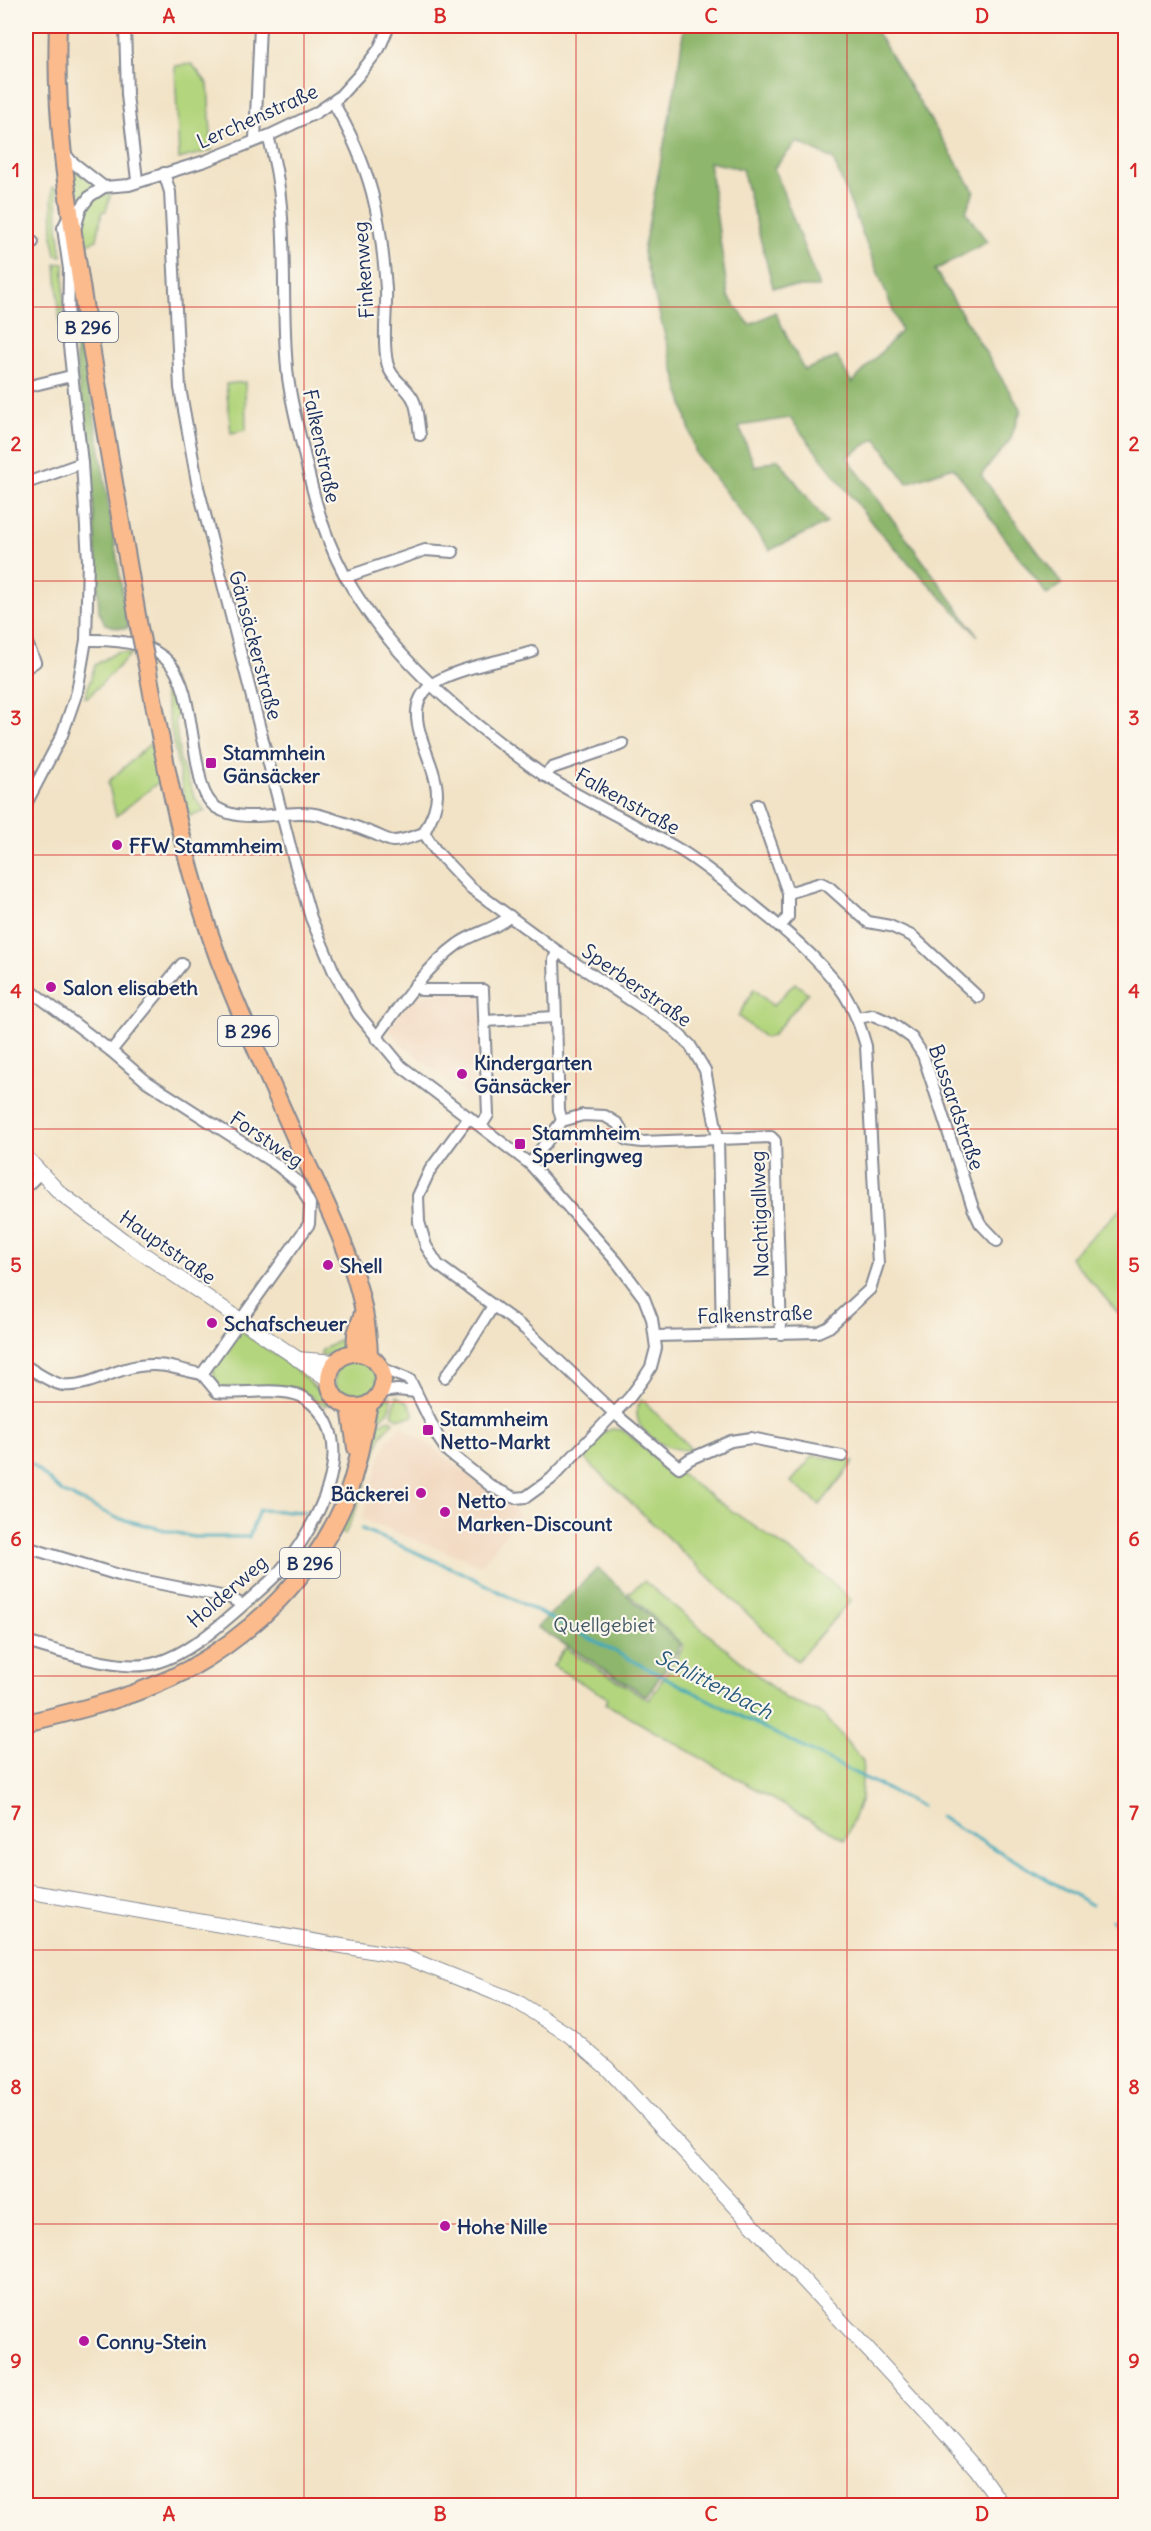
<svg xmlns="http://www.w3.org/2000/svg" width="1151" height="2531" viewBox="0 0 1151 2531" font-family="Delius,sans-serif">
	<rect width="100%" height="100%" fill="#fbf7ec"/>
	<filter id="ink" filterUnits="userSpaceOnUse"><feTurbulence type="fractalNoise" baseFrequency=".0167" numOctaves="2"/><feDisplacementMap in="SourceGraphic" scale="12" xChannelSelector="R" yChannelSelector="G"/><feConvolveMatrix kernelMatrix="1 2 1 2 8 2 1 2 1" color-interpolation-filters="sRGB"/></filter>
	<filter id="wash" filterUnits="userSpaceOnUse"><feTurbulence type="fractalNoise" baseFrequency=".008" numOctaves="4" result="noise"/><feDisplacementMap in="SourceGraphic" scale="24" xChannelSelector="R" yChannelSelector="G"/><feGaussianBlur stdDeviation="1.35" result="paint"/><feColorMatrix in="noise" values="0 0 0 0 0 0 0 0 0 0 0 0 0 0 0 0 0 1.4 0 .05"/><feComposite in="paint" operator="in"/></filter>
	<g filter="url(#wash)">
		<rect width="100%" height="100%" fill="#f2e3c6"/>
		<g fill="#f1d5bc">
			<polygon points="476,992 481,997 485,1105 479,1105 401,1044 389,1029 414,995"/>
			<polygon points="401,1427 433,1447 497,1497 508,1502 520,1515 481,1565 362,1519 382,1452 389,1438"/>
		</g>
		<g fill="#b3d57d" stroke="#67826e" stroke-width="1.5">
			<polygon points="192,64 208,84 212,150 179,159 175,66"/>
			<polygon points="72,168 96,185 77,207"/>
			<polygon points="52,187 57,188 58,228 62,256 56,255 53,239"/>
			<path d="M 111,193 L 106,211 L 102,211 L 97,240 L 82,246 C 82,220 81,199 111,193 Z"/>
			<polygon points="64,263 63,327 60,327 56,264"/>
			<polygon points="245,382 246,430 231,433 226,384"/>
			<polygon points="117,652 132,653 88,697 85,697 95,665"/>
			<polygon points="159,667 172,680 178,712 175,720 180,760 195,798 205,811 189,816 185,803"/>
			<polygon points="151,743 160,781 116,816 108,782"/>
			<polygon points="795,983 808,993 773,1035 765,1038 738,1016 754,989 773,1006"/>
			<polygon points="1125,1205 1125,1321 1070,1257"/>
			<path d="M 236,1332 L 243,1332 C 273,1354 307,1373 328,1404 L 326,1406 L 298,1389 L 275,1386 L 221,1388 C 202,1367 223,1351 236,1332 Z"/>
			<path d="M 345,1334 L 351,1337 C 344,1349 334,1356 320,1355 L 322,1350 L 337,1342 Z"/>
			<circle cx="356" cy="1380" r="21"/>
			<path d="M 391,1396 C 394,1414 383,1414 373,1424 L 372,1410 L 382,1399 Z"/>
			<polygon points="397,1396 408,1403 414,1414 412,1417 398,1418 392,1414"/>
			<path d="M 642,1399 L 692,1450 C 666,1453 622,1428 642,1399 Z"/>
			<polygon points="390,1419 394,1421 381,1436 362,1495 345,1534 338,1531 368,1428"/>
			<path d="M 612,1429 L 622,1430 C 662,1461 703,1491 745,1520 C 781,1545 820,1569 851,1600 L 797,1661 L 584,1458 L 583,1452 L 604,1432 Z"/>
			<polygon points="813,1456 854,1461 820,1505 791,1482"/>
			<polygon points="644,1581 785,1698 824,1715 863,1761 861,1799 845,1840 606,1704 608,1698 553,1666 565,1648 649,1700 684,1646 628,1593"/>
		</g>
		<g fill="#8eb66c" stroke="#547265" stroke-width="1.5" fill-rule="evenodd">
			<path d="M 684,26 L 873,26 L 974,191 L 966,212 L 987,242 L 935,270 L 1021,410 L 1010,440 L 981,475 L 1062,584 L 1047,595 L 953,467 L 907,483 L 876,438 L 847,457 L 978,636 L 875,527 L 790,418 L 739,426 L 755,467 L 778,459 L 827,523 L 770,550 L 696,454 L 643,252 L 677,78 ZM 797,142 L 833,159 L 901,331 L 852,383 L 837,357 L 804,370 L 775,312 L 750,325 L 728,296 L 709,162 L 742,169 L 773,287 L 819,287 L 774,168 Z"/>
			<polygon points="74,311 78,311 128,628 118,628 105,624 99,611 93,498 77,374"/>
			<polygon points="598,1568 681,1645 647,1696 537,1627"/>
		</g>
		<g fill="none" stroke-linecap="round" stroke-linejoin="round">
			<g stroke="#3ca9bb" stroke-width="3">
				<polyline points="26,1459 62,1492 117,1518 193,1537 249,1537 259,1510 309,1512"/>
				<polyline points="362,1529 461,1572 738,1715 921,1806"/>
				<polyline points="940,1817 1092,1905"/>
				<polyline points="1111,1919 1126,1930"/>
			</g>
		</g>
	</g>
	<g filter="url(#ink)">
		<g fill="none" stroke-linecap="round" stroke-linejoin="round">
			<g stroke="#868992" stroke-width="14">
				<g id="minor">
					<polyline points="125,26 127,95 137,180"/>
					<path d="M 333,102 C 371,168 381,214 386,289 C 387,313 382,338 387,362 C 390,379 406,385 413,399 C 418,408 418,424 420,435"/>
					<path d="M 268,136 C 291,212 280,290 287,368 C 289,395 297,423 303,449 C 314,499 326,547 354,591 C 392,653 447,703 504,746 C 518,756 532,768 547,777 C 589,803 633,823 675,847 C 701,862 723,881 746,899 C 779,926 814,953 840,988 C 853,1005 860,1025 866,1046 L 878,1264 L 870,1289 L 829,1327 L 818,1332 L 655,1336"/>
					<polyline points="255,139 260,26"/>
					<polyline points="64,152 71,161 104,187"/>
					<polyline points="164,173 170,192 180,388 198,487 290,846 311,918 334,972 358,1014 401,1066 530,1164 617,1262 644,1298 652,1319 656,1348 651,1367 644,1378 630,1397 551,1479 526,1497 515,1498 492,1487 448,1452 439,1439 410,1380 381,1368"/>
					<polyline points="75,229 81,208 90,196 104,187 129,185 205,161 268,136 316,113 339,97 358,76 379,49 389,26"/>
					<polyline points="26,244 33,242"/>
					<polyline points="26,387 71,376"/>
					<polyline points="32,481 82,463"/>
					<polyline points="346,577 425,550 453,552"/>
					<path d="M 86,640 C 196,638 181,688 199,772 C 201,785 206,801 217,808 C 247,826 288,807 320,815 C 338,820 354,826 372,833 C 378,835 386,840 393,841 C 402,841 415,836 424,833 C 430,820 437,809 437,794 C 437,755 388,704 443,678 C 467,666 505,660 532,652"/>
					<polyline points="26,641 35,662 26,668"/>
					<polyline points="544,776 552,768 623,744"/>
					<polyline points="26,804 62,735 77,692 86,640 88,560 82,463 68,337 69,269 63,228 69,216"/>
					<polyline points="757,805 788,893 788,917 780,927"/>
					<polyline points="424,833 436,851 471,888 557,951 672,1028 690,1045 705,1070 718,1138 722,1334"/>
					<polyline points="788,893 821,883 829,887 868,922 890,926 912,936 978,997"/>
					<polyline points="557,951 554,960 559,1110 562,1121"/>
					<polyline points="415,985 421,990 483,990 488,1115 481,1126"/>
					<polyline points="26,987 111,1051 146,1081 277,1165 299,1183 310,1204 309,1224 202,1374"/>
					<polyline points="858,1018 873,1015 891,1023 912,1038 923,1055 973,1208 980,1223 997,1241"/>
					<polyline points="485,1021 555,1017"/>
					<path d="M 376,1038 C 398,1008 427,966 458,944 C 474,932 495,930 510,916"/>
					<polyline points="111,1051 182,964"/>
					<polyline points="469,1117 430,1170 418,1196 419,1222 426,1246 438,1265 525,1329 614,1413 679,1467 690,1459 731,1441 751,1438 842,1456"/>
					<polyline points="530,1164 562,1121 583,1115 605,1116 618,1124 627,1140 642,1142 771,1137 775,1141 781,1334"/>
					<polyline points="26,1187 40,1173"/>
					<path d="M 26,1366 C 35,1372 51,1383 63,1385 C 89,1388 113,1369 139,1366 C 166,1362 177,1370 202,1374"/>
					<polyline points="445,1377 465,1351 493,1306"/>
					<polyline points="381,1392 397,1390 416,1392"/>
					<polyline points="26,1547 122,1576 231,1598 242,1605"/>
					<path d="M 26,1642 C 59,1651 122,1673 155,1663 C 191,1653 221,1624 249,1600 C 259,1591 270,1582 279,1572 C 314,1531 366,1441 306,1399 C 287,1385 241,1395 217,1392 L 202,1374"/>
				</g>
			</g>
			<g stroke="#868992" stroke-width="16">
				<g id="tertiary">
					<polyline points="26,1157 60,1193 123,1240 329,1380"/>
					<polyline points="297,1359 335,1362"/>
					<polyline points="26,1891 405,1957 516,2001 569,2035 607,2068 934,2421 977,2470 1003,2506"/>
				</g>
			</g>
			<g stroke="#868992" stroke-width="20">
				<g id="primary">
					<path d="M 58,26 C 54,122 70,215 85,310 C 102,416 121,521 139,627"/>
					<path d="M 147,666 C 165,765 184,865 219,960 C 242,1019 268,1077 294,1135 C 326,1206 367,1276 369,1356"/>
					<circle cx="356" cy="1380" r="27"/>
					<polyline points="355,1353 356,1334 363,1313"/>
					<polyline points="350,1407 356,1448"/>
					<path d="M 26,1723 C 81,1710 139,1696 189,1669 C 255,1632 313,1574 343,1506 C 357,1473 362,1438 369,1404"/>
				</g>
			</g>
			<use href="#minor" stroke="#fff" stroke-width="10"/>
			<use href="#tertiary" stroke="#fff" stroke-width="14"/>
			<use href="#primary" stroke="#fbbb8d" stroke-width="16"/>
			<g stroke="#868992" stroke-width="20" stroke-linecap="butt">
				<polyline id="primary-bridge" points="139,627 147,666"/>
			</g>
			<use href="#primary-bridge" stroke="#fbbb8d" stroke-width="16"/>
		</g>
	</g>
	<path fill="none" stroke="#d62828" stroke-width="1.5" stroke-opacity="0.55" d="M 304,26 L 304,2506M 576,26 L 576,2506M 847,26 L 847,2506M 26,307 L 1126,307M 26,581 L 1126,581M 26,855 L 1126,855M 26,1129 L 1126,1129M 26,1402 L 1126,1402M 26,1676 L 1126,1676M 26,1950 L 1126,1950M 26,2224 L 1126,2224"/>
	<g fill="#b5179e" stroke="#fbf7ec" stroke-width="2">
		<rect x="205" y="757" width="12" height="12" rx="3"/>
		<circle cx="117" cy="845" r="6"/>
		<circle cx="51" cy="987" r="6"/>
		<circle cx="462" cy="1074" r="6"/>
		<rect x="514" y="1138" width="12" height="12" rx="3"/>
		<circle cx="328" cy="1265" r="6"/>
		<circle cx="212" cy="1323" r="6"/>
		<rect x="422" y="1424" width="12" height="12" rx="3"/>
		<circle cx="421" cy="1493" r="6"/>
		<circle cx="445" cy="1512" r="6"/>
		<circle cx="445" cy="2226" r="6"/>
		<circle cx="84" cy="2341" r="6"/>
	</g>
	<g text-anchor="middle" dominant-baseline="central" stroke-width="4.5" stroke-linejoin="round" paint-order="stroke">
		<g fill="#fbf7ec" stroke="#5e6b89" stroke-width="1.5">
			<rect x="58" y="312" width="60" height="30" rx="4.5"/>
			<rect x="218" y="1016" width="60" height="30" rx="4.5"/>
			<rect x="280" y="1548" width="60" height="30" rx="4.5"/>
		</g>
		<g font-size="18" font-weight="bold" fill="#1b2f5e">
			<text x="88" y="327">B 296</text>
			<text x="248" y="1031">B 296</text>
			<text x="310" y="1563">B 296</text>
		</g>
		<g font-size="20" fill="#1b2f5e" stroke="#fbf7ec">
			<text transform="translate(257 116) rotate(-24)">Lerchenstraße</text>
			<text transform="translate(363 270) rotate(-94)">Finkenweg</text>
			<text transform="translate(322 446) rotate(78)">Falkenstraße</text>
			<text transform="translate(256 645) rotate(75)">Gänsäckerstraße</text>
			<text transform="translate(628 801) rotate(29)">Falkenstraße</text>
			<text transform="translate(637 985) rotate(35)">Sperberstraße</text>
			<text transform="translate(957 1107) rotate(71)">Bussardstraße</text>
			<text transform="translate(267 1139) rotate(34)">Forstweg</text>
			<text transform="translate(759 1214) rotate(-92)">Nachtigallweg</text>
			<text transform="translate(168 1247) rotate(35)">Hauptstraße</text>
			<text transform="translate(755 1314) rotate(-2)">Falkenstraße</text>
			<text transform="translate(227 1591) rotate(-41)">Holderweg</text>
		</g>
		<g font-size="20" font-weight="bold" fill="#1b2f5e" stroke="#fbf7ec" text-anchor="start">
			<text x="223" y="752">Stammhein<tspan x="223" dy="23">Gänsäcker</tspan></text>
			<text x="129" y="845">FFW Stammheim</text>
			<text x="63" y="987">Salon elisabeth</text>
			<text x="474" y="1062">Kindergarten<tspan x="474" dy="23">Gänsäcker</tspan></text>
			<text x="532" y="1132">Stammheim<tspan x="532" dy="23">Sperlingweg</tspan></text>
			<text x="340" y="1265">Shell</text>
			<text x="224" y="1323">Schafscheuer</text>
			<text x="440" y="1418">Stammheim<tspan x="440" dy="23">Netto-Markt</tspan></text>
			<text x="409" y="1493" text-anchor="end">Bäckerei</text>
			<text x="457" y="1500">Netto<tspan x="457" dy="23">Marken-Discount</tspan></text>
			<text x="457" y="2226">Hohe Nille</text>
			<text x="96" y="2341">Conny-Stein</text>
		</g>
		<g font-size="20" fill="#415866" stroke="#fbf7ec">
			<text x="604" y="1624">Quellgebiet</text>
		</g>
		<g font-size="21" font-style="italic" fill="#275a7f" stroke="#fbf7ec">
			<text transform="translate(714 1684) rotate(27)">Schlittenbach</text>
		</g>
	</g>
	<rect width="1151" height="2531" fill="none" stroke="#fbf7ec" stroke-width="66"/>
	<rect x="33" y="33" width="1085" height="2465" fill="none" stroke="#d62828" stroke-width="2"/>
	<g font-size="20" text-anchor="middle" font-weight="bold" fill="#d62828">
		<text x="169" y="23">A</text>
		<text x="440" y="23">B</text>
		<text x="711" y="23">C</text>
		<text x="982" y="23">D</text>
		<text x="16" y="177">1</text>
		<text x="1134" y="177">1</text>
		<text x="16" y="451">2</text>
		<text x="1134" y="451">2</text>
		<text x="16" y="725">3</text>
		<text x="1134" y="725">3</text>
		<text x="16" y="998">4</text>
		<text x="1134" y="998">4</text>
		<text x="16" y="1272">5</text>
		<text x="1134" y="1272">5</text>
		<text x="16" y="1546">6</text>
		<text x="1134" y="1546">6</text>
		<text x="16" y="1820">7</text>
		<text x="1134" y="1820">7</text>
		<text x="16" y="2094">8</text>
		<text x="1134" y="2094">8</text>
		<text x="16" y="2368">9</text>
		<text x="1134" y="2368">9</text>
		<text x="169" y="2521">A</text>
		<text x="440" y="2521">B</text>
		<text x="711" y="2521">C</text>
		<text x="982" y="2521">D</text>
	</g>
</svg>
